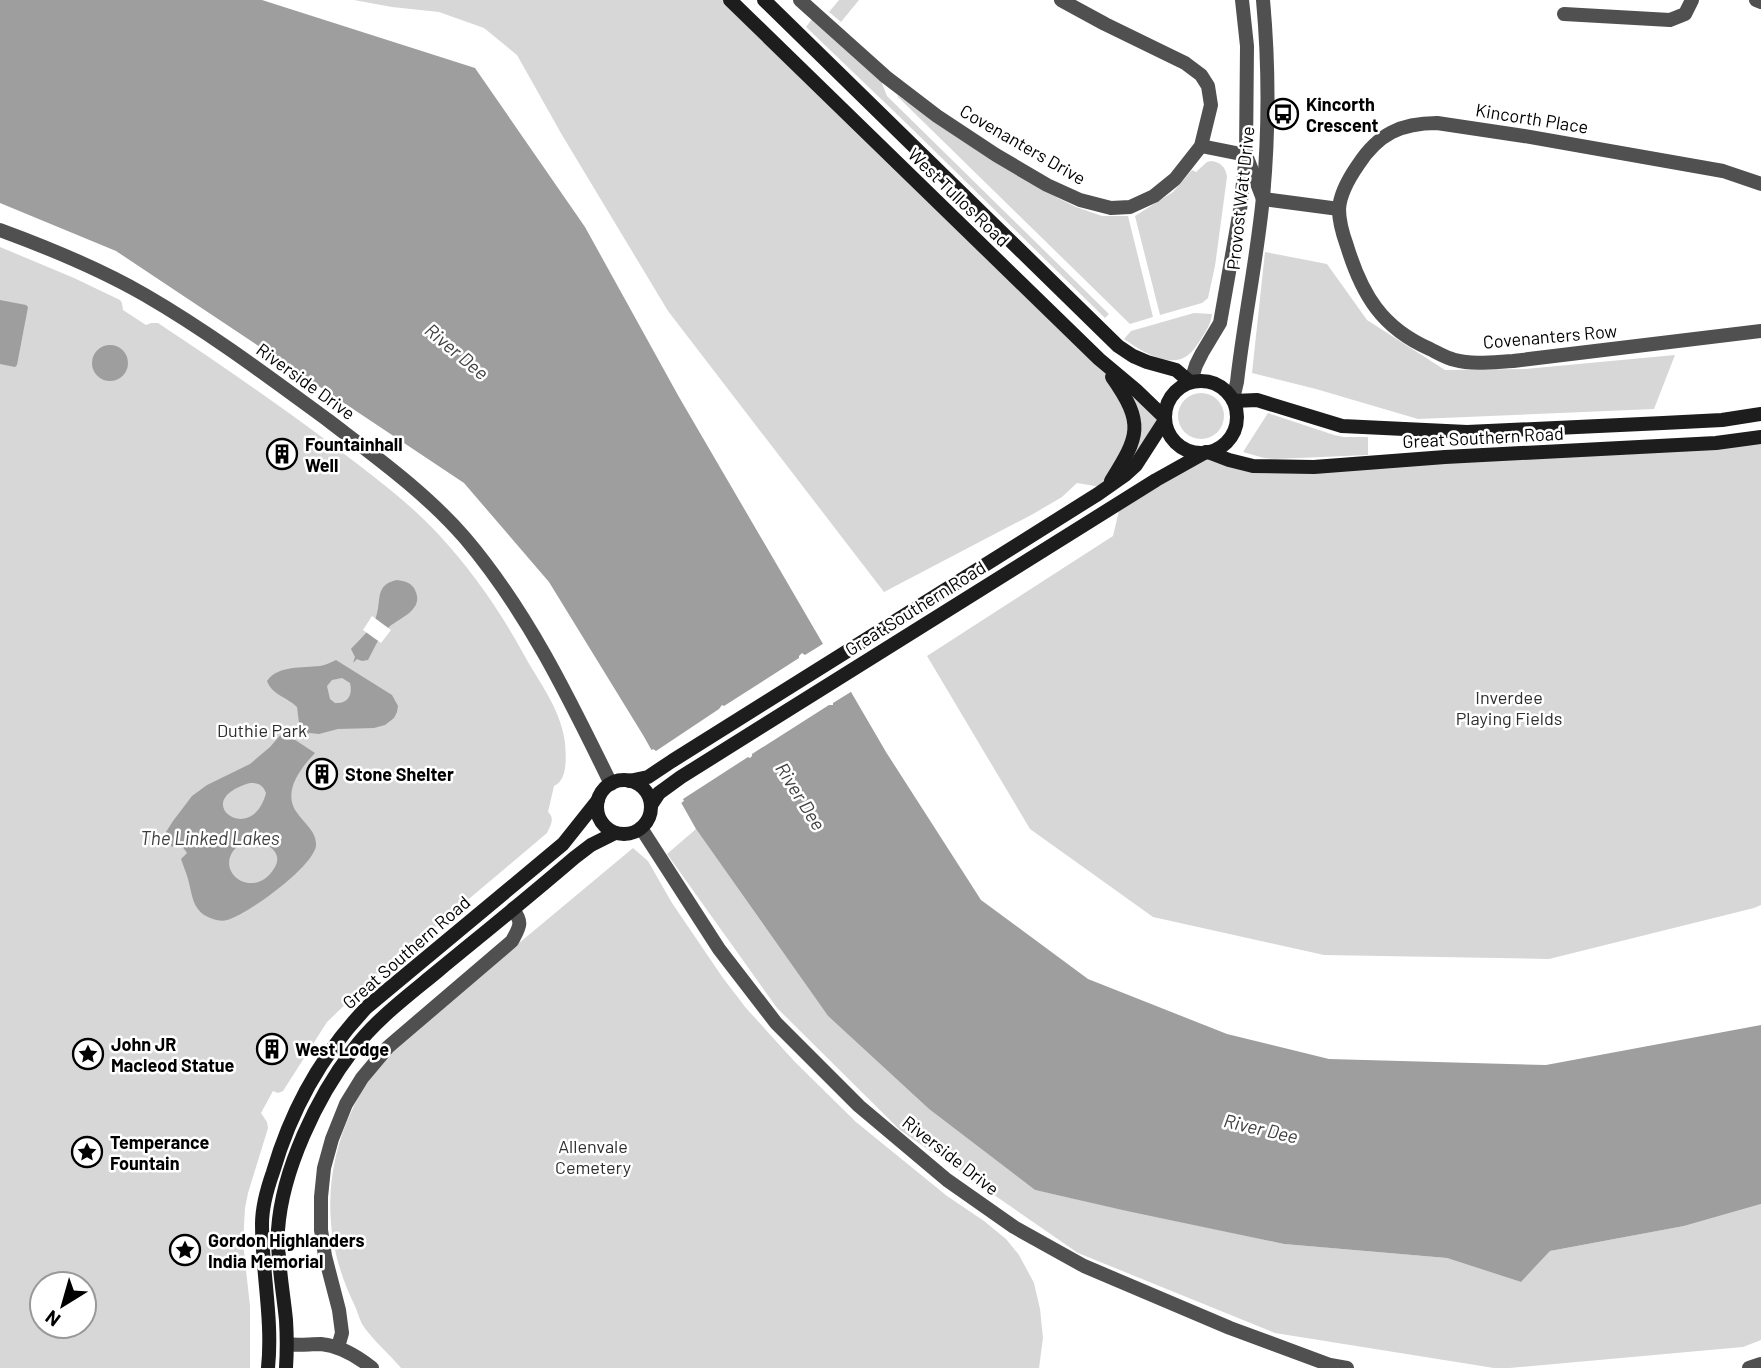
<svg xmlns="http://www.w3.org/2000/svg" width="1761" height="1368" viewBox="0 0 1761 1368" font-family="Barlow,sans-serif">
	<rect width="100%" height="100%" fill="#fff"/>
	<g fill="#d7d7d7" fill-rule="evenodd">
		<polygon points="354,0 730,0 1165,420 1107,488 1077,483 1062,497 1033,514 884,592 668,311 562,135 517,55 484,28 439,12 392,7"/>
		<polygon points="839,0 859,0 841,22 829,12"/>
		<polygon points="812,19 881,81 887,96 1109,314 1105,318 904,121 806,27"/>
		<polygon points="897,95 995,162 1058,198 1076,207 1102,216 1128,216 1153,317 1130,324 898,97"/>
		<path d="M 1211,161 C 1220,162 1226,167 1227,177 L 1215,266 L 1208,298 L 1202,303 L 1160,315 L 1135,216 L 1173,192 L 1192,170 L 1196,172 L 1207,162 Z"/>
		<path d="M 0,247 L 74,278 L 120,300 L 122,303 L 123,310 L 146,325 L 151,323 L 158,323 C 217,362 275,402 331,444 C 369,473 408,501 440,536 C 475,574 504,617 528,662 C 543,687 562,714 565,743 C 566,757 568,780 554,786 L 548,812 C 555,818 551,825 547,833 L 355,995 L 327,1022 L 283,1091 L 278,1093 L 273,1091 L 261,1113 L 267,1122 L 268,1128 L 248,1193 L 245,1208 L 243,1243 L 250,1306 L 250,1368 L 0,1368 ZM 42,1284 L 84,1284 L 84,1326 L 42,1326 Z"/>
		<polygon points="1265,252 1327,264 1367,320 1445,370 1525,369 1675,355 1654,409 1418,419 1316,389 1252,373"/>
		<path d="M 1194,313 L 1212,314 C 1211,324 1206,331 1201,339 C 1196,347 1190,356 1181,359 C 1163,365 1138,349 1124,339 L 1131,331 Z"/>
		<circle cx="1201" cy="416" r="23"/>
		<polygon points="1268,413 1334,435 1344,437 1368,437 1368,455 1275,459 1264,458 1243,452"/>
		<polygon points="1761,437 1761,905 1754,908 1549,959 1324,955 1153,917 1030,829 927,656 1113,536 1121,502 1206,452 1253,466"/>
		<polygon points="696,829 828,1016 929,1109 1035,1190 1284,1244 1447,1258 1521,1282 1550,1251 1684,1226 1761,1204 1761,1340 1743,1347 1509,1368 1494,1368 1275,1333 1078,1253 900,1130 777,1008 667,854"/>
		<path d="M 633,848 L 648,861 L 672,903 L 723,978 L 746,1008 L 795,1062 L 856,1122 L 947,1196 L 984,1221 L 1006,1239 L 1019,1255 L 1034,1283 L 1040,1309 L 1043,1338 L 1039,1368 L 401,1368 C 390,1355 371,1338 362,1324 C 359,1318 357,1310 354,1304 C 323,1241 322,1172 353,1108 C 363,1087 377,1069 391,1050 Z"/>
	</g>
	<g fill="#9e9e9e" fill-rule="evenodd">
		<polygon points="0,0 262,0 475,68 585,227 679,397 886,752 981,900 1088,979 1227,1034 1329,1059 1546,1065 1761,1025 1761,1204 1684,1226 1550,1251 1521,1282 1447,1258 1284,1244 1127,1211 1035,1190 929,1109 828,1016 696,829 643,735 549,582 464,483 116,251 0,203"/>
		<polygon points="0,300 26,305 28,307 17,365 15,367 0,364"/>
		<circle cx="110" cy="363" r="18"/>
		<path d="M 397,580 C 405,581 412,583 415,590 C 425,610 399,618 389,627 C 379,636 374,649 368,660 L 362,661 L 357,659 L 353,663 L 355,657 L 351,649 C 359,640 372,629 376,617 C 382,600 374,585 397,580 Z"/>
		<path d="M 336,660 L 392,695 L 398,706 L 397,712 L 394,718 L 385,725 L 374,728 L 338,729 L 319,734 L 309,733 L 304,739 L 302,738 L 307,732 L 299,723 L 297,707 C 287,697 272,695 267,681 C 278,665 303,668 320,666 C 326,665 331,662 336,660 ZM 342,678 L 350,683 C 353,695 348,704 335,703 L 330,699 L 327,686 L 332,680 Z"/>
		<path d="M 283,732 L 315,753 C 300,769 281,793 298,814 C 305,824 317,832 316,846 C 313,867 247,915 227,920 C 220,922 212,919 206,916 C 192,908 192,893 188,879 C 186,872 183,865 181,859 L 187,853 L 179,842 L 172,847 L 167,840 L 166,832 L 173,821 L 192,796 L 207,785 L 250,764 L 270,747 ZM 250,783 C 259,783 263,785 266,793 C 252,848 187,801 250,783 ZM 246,840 C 260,840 285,849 275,867 C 253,906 203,865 246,840 Z"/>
	</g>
	<g fill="#fff">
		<polygon points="372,616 391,630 381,643 363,630"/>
		<polygon points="826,642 854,690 833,703 833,705 829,705 752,754 752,756 750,758 748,757 683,799 684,801 678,805 649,752 653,749 656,751 719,709 722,705 724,706 799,658 799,656 802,653 805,655"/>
	</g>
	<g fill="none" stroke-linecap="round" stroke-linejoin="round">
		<g stroke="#505050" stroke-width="14">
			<polyline points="800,0 886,77 937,116 996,155 1047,185 1080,200 1111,208 1130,207 1154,196 1175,179 1201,146 1211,105 1208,86 1201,75 1185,63 1105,24 1061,0"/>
			<polyline points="1564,14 1670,20 1685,14 1692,0"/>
			<polyline points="1201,146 1246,155 1263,199 1339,209"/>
			<path d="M 1761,184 L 1723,171 L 1524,136 L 1437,123 C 1401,123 1378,134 1358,165 C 1349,178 1340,193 1339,209 C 1339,221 1343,235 1347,246 C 1362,295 1382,328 1430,349 C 1438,353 1446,358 1455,360 C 1473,365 1494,362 1513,361 L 1761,331"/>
			<path d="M 287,1344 C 298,1346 309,1344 321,1344 C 341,1346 357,1356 372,1368"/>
			<path d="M 338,1347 L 342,1333 L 339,1310 L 325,1256 L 321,1230 L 321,1197 L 324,1168 L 332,1139 L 346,1104 L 362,1078 L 388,1047 L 512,941 C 520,926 523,923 513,909"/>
		</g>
		<g stroke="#505050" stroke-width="14">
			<polyline points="1756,0 1761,2"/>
			<path d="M 0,230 C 49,248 100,269 145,295 C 209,332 269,377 329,421 C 376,457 426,493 465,538 C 527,611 569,698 611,784"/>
			<polyline points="1191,381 1196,365 1202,353 1220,323 1240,210 1246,155 1247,46 1242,0"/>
			<path d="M 1233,399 L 1237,382 C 1244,320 1257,259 1263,197 C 1269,131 1269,65 1263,0"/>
			<polyline points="641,828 719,949 776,1023 859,1106 947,1180 1014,1227 1084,1266 1230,1328 1330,1365 1347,1368"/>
			<polyline points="1749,1368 1761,1364"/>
		</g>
		<g stroke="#1d1d1d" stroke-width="14">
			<polyline points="730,0 1099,359 1136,390 1165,418"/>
			<polyline points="764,0 1118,346 1133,356 1147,362 1176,370 1190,382"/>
			<circle cx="1201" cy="417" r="36"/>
			<polyline points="1234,401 1257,400 1342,426 1467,432 1663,423 1722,420 1761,414"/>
			<polyline points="1208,452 1229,460 1253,466 1314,467 1445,457 1716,443 1761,437"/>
			<path d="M 1111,481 C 1139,436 1145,424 1112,377"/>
			<circle cx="624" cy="807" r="27"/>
			<polyline points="629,781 648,777 672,761 1098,494 1125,475 1136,465 1165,420"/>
			<polyline points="651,805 659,793 681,777 1156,480 1206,452"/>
			<path d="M 268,1368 C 273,1320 262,1272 262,1224 C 262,1206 267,1189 273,1172 C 291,1110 323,1053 367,1007 L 563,844 L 598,800"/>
			<path d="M 286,1368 C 287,1352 287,1336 286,1320 C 283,1290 277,1260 278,1230 C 282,1170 317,1097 353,1050 C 376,1019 409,995 439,970 C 484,933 530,896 574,858 L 591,845 L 615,833"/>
		</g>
	</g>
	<defs>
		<g id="bus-ring" transform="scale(1.575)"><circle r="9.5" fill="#fff" stroke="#000" stroke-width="1.5"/><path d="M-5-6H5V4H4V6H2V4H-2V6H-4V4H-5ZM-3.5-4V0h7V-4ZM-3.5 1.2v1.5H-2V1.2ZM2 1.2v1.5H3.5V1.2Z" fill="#000"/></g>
		<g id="building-ring" transform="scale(1.575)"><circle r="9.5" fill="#fff" stroke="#000" stroke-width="1.5"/><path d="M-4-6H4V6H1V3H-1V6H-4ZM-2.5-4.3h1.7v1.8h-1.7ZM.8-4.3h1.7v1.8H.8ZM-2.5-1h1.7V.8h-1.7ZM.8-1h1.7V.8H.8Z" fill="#000"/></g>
		<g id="sight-ring" transform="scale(1.575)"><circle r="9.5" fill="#fff" stroke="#000" stroke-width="1.5"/><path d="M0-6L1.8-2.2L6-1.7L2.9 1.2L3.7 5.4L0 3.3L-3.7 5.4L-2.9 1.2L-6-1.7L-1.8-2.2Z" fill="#000"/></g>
	</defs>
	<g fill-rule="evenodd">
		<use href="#bus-ring" x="1283" y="114"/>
		<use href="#building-ring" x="282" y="454"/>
		<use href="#building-ring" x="322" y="774"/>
		<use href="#building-ring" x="272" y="1049"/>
		<use href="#sight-ring" x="88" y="1054"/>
		<use href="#sight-ring" x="87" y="1152"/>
		<use href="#sight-ring" x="185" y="1250"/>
	</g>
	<g text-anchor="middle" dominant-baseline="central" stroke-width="5" stroke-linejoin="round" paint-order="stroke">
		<g font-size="18" font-weight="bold" fill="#000" stroke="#fff" text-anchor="start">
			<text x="1306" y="104">Kincorth<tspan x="1306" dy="21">Crescent</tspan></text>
			<text x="305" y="444">Fountainhall<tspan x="305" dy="21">Well</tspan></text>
			<text x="345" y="774">Stone Shelter</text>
			<text x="111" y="1044">John JR<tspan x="111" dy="21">Macleod Statue</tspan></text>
			<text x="295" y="1049">West Lodge</text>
			<text x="110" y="1142">Temperance<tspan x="110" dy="21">Fountain</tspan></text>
			<text x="208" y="1240">Gordon Highlanders<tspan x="208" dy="21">India Memorial</tspan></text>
		</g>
		<g font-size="18" fill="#000" stroke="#fff">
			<text transform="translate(1532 118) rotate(9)">Kincorth Place</text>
			<text transform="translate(1023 144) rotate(30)">Covenanters Drive</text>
			<text transform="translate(959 197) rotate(44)">West Tullos Road</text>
			<text transform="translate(1240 198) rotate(-84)">Provost Watt Drive</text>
			<text transform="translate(1550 336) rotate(-5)">Covenanters Row</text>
			<text transform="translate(306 381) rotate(36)">Riverside Drive</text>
			<text transform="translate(1483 437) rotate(-3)">Great Southern Road</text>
			<text transform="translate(915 608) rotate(-32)">Great Southern Road</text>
			<text transform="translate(406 952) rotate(-41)">Great Southern Road</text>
			<text transform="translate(951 1155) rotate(38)">Riverside Drive</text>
		</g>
		<g font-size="18" fill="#2e2e2e" stroke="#fff">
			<text x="1509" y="697">Inverdee<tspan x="1509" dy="21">Playing Fields</tspan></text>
			<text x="262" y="730">Duthie Park</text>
			<text x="593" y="1146">Allenvale<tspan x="593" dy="21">Cemetery</tspan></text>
		</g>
		<g font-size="19" font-style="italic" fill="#3f3f3f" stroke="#fff">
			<text transform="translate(457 351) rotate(40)">River Dee</text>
			<text transform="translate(801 796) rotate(58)">River Dee</text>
			<text x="210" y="837">The Linked Lakes</text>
			<text transform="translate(1261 1128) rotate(13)">River Dee</text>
		</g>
	</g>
	<g transform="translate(63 1305) rotate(217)"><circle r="33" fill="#ffffff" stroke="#999999" stroke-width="2"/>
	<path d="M0-5L12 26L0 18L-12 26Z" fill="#000000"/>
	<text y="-10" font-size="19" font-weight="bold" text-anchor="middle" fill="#000000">N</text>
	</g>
</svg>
